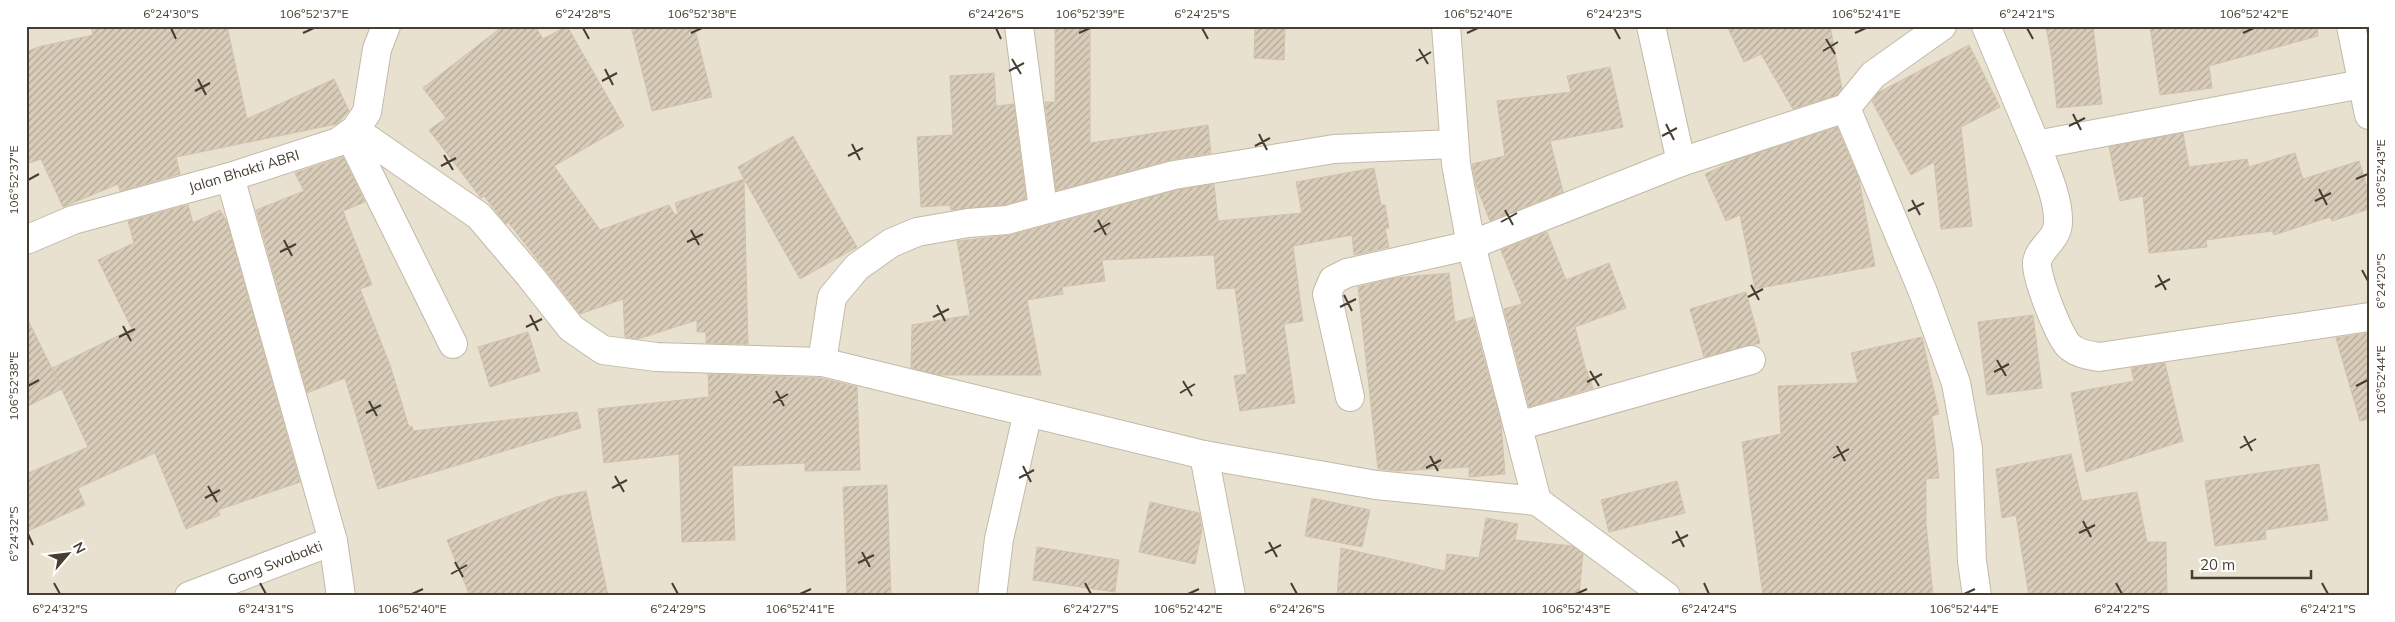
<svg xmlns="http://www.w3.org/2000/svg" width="2395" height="622" viewBox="0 0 2395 622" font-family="Mulish,sans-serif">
	<defs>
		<pattern id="building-hatch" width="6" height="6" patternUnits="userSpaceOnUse" patternTransform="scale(1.25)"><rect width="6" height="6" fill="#d9cdba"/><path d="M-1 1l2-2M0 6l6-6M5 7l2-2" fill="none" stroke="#b2a898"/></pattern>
	</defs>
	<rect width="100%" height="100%" fill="#f4eee3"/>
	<rect fill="#e8e1d0" x="26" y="26" width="2343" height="570"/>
	<g fill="url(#building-hatch)" stroke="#d2c2a9">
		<polygon points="91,26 227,26 247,119 334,79 349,111 337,124 176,157 180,174 120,191 118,184 63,207 41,159 26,164 26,52 38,47 93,35"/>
		<polygon points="503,26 535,26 543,39 567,26 624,126 554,166 600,230 669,205 675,215 678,214 675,203 744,179 738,167 793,136 857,247 800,279 744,179 748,344 706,343 706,332 697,332 697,320 638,339 625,337 623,299 580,314 508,222 506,224 484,196 481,198 429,130 446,118 423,88"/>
		<polygon points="631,26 694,26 712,97 652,111"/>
		<polygon points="1055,26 1090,26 1090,143 1208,125 1211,153 1170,160 1056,191 1045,102 1055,102"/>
		<polygon points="1255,26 1285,26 1284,60 1254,58"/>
		<polygon points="1727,26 1830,26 1842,89 1837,95 1793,109 1761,54 1744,62"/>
		<polygon points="2046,26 2093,26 2102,104 2057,108 2052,60"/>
		<polygon points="2150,26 2317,26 2318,36 2209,66 2212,88 2160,95"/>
		<polygon points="1969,45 2000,107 1961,127 1972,226 1941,229 1934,162 1911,175 1872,101 1879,92"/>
		<polygon points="1610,67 1623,127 1550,141 1563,192 1490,221 1476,185 1472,164 1505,156 1497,101 1571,92 1567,76"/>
		<polygon points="994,73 996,106 1014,104 1026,199 1004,205 951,210 950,205 921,207 917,137 953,135 950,76"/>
		<polygon points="1837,127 1859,179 1875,266 1755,289 1740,215 1726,221 1705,174 1736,160"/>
		<polygon points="2183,133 2189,167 2247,159 2249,167 2295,153 2303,179 2359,161 2369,193 2369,209 2332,221 2330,217 2274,235 2272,231 2206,240 2207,247 2149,253 2143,196 2120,201 2109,147"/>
		<polygon points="343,157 365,202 343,211 372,285 360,289 390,365 409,427 412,426 413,431 577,412 581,428 378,489 345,378 307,393 256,210 304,191 295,173"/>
		<polygon points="1374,168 1381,205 1385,205 1389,228 1385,228 1389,247 1354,255 1352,235 1293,246 1303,321 1284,324 1295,403 1240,411 1234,376 1247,374 1235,288 1217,289 1214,255 1102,260 1105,281 1062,287 1063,294 1027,300 1041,375 940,375 911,368 912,325 970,315 957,241 1011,235 1177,190 1214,184 1218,221 1302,213 1296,182"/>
		<polygon points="188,205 193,223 220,210 227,222 300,482 218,510 220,515 186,529 155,453 78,488 85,505 26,532 26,474 88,447 52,368 132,329 98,260 134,243 128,221"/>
		<polygon points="1547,232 1566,280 1609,263 1626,308 1575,327 1585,366 1593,388 1529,407 1504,309 1522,304 1501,250"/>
		<polygon points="1449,273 1455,322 1473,317 1501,423 1505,474 1469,477 1469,467 1398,471 1378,469 1358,287 1395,278"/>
		<polygon points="1746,292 1760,343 1704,357 1690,309"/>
		<polygon points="2033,315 2042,388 1987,395 1978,322"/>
		<polygon points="26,316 62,389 26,407"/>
		<polygon points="528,332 540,371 490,387 478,347"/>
		<polygon points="2369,333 2369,419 2360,421 2336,338"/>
		<polygon points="1922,337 1939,414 1932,416 1939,478 1926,479 1926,523 1933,596 1763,596 1742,442 1781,434 1778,386 1858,383 1851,353"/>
		<polygon points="2165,363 2183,441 2086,472 2071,393 2134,381 2131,368"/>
		<polygon points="708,374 820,378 857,387 860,470 805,471 805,463 732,466 735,540 682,542 679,454 604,463 598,409 709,397"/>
		<polygon points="2071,454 2082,501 2137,492 2147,542 2166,542 2167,596 2029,596 2016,515 2002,518 1996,469"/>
		<polygon points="2319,464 2328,520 2265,530 2266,539 2215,546 2205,481"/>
		<polygon points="1677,481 1685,513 1609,532 1601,500"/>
		<polygon points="887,485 891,596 847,596 843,487"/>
		<polygon points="586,491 608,596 470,596 447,540 556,497"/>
		<polygon points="1312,498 1370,510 1362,547 1305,536"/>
		<polygon points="1150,502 1199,513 1202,529 1195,564 1139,552"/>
		<polygon points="1486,518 1518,524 1515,540 1572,546 1583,554 1579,596 1337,596 1341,548 1445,571 1447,554 1479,558"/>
		<polygon points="1037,547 1119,560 1115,592 1033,580"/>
	</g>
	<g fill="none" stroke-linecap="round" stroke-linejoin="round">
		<g stroke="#c3b9a7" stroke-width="30">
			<g id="minor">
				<polyline points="1019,26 1043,209"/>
				<polyline points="1446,26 1456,164 1471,245 1537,501 1666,596"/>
				<polyline points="1651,26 1681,162"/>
				<polyline points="1986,26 2036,145 2362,84"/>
				<polyline points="2351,26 2369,115"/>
				<polyline points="1846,108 1923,292 1956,383 1968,449 1972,561 1977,596"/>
				<polyline points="355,130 479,216 530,276 571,328 603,350 656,357 822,362 1204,455 1376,485 1537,501"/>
				<polyline points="349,134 453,344"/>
				<path d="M 2036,145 C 2044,166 2059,199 2058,222 C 2058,240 2040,246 2037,262 C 2035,275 2060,340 2070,347 C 2079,354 2088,355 2099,357 L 2369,317"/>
				<polyline points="230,177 333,541 341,596"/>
				<polyline points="26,240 73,220 230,177 338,142 355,130 367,112 377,49 386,26"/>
				<polyline points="822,362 832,297 857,267 891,243 917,232 968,223 1007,220 1174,175 1249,163 1334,149 1454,144"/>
				<polyline points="1350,397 1327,294 1333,280 1347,273 1471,245 1681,162 1846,108 1873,75 1942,26"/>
				<polyline points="1518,426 1751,360"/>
				<polyline points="1204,455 1231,596"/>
				<polyline points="189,596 333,541"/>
				<polyline points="992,596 999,539 1028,412"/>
			</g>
		</g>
		<use href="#minor" stroke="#fff" stroke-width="28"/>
	</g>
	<path fill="none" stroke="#463e32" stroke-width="2" d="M 171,28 L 176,39M 583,28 L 589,39M 996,28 L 1001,39M 1202,28 L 1208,39M 1614,28 L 1620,39M 2027,28 L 2033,39M 303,33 L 314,28M 691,33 L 702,28M 1079,33 L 1090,28M 1467,33 L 1478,28M 1855,33 L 1866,28M 2243,33 L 2254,28M 1826,39 L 1835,54M 1419,49 L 1428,64M 1823,51 L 1838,42M 1012,59 L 1021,74M 1416,61 L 1431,52M 605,69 L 613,85M 1009,71 L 1024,63M 198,79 L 206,95M 602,81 L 617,73M 195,91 L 210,83M 2073,114 L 2081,130M 1666,124 L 1674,140M 2069,126 L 2085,118M 1259,134 L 1267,150M 1662,136 L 1677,128M 852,144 L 860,160M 1255,146 L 1270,138M 444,155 L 453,170M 848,156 L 863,148M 441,166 L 456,158M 2356,179 L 2368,174M 28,180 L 39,174M 2319,189 L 2327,205M 1912,200 L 1920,215M 2315,201 L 2331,193M 1505,210 L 1513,225M 1908,211 L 1924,203M 1098,220 L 1106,235M 1501,222 L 1517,213M 691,230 L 699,245M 1094,232 L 1110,223M 284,240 L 292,256M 687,242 L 703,234M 280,252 L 296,244M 2362,270 L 2368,281M 2158,275 L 2166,290M 1751,285 L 1759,300M 2155,287 L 2170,279M 1344,295 L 1352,311M 1748,297 L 1763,289M 937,305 L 945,321M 1340,307 L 1356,299M 530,315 L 538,331M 933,317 L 949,309M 123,326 L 131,341M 526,327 L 542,319M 119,337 L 135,329M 1997,360 L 2006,376M 1590,371 L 1599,386M 1994,372 L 2009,364M 1183,381 L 1192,396M 1587,382 L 1602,374M 28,386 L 39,380M 2356,386 L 2368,380M 776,391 L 784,406M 1180,393 L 1195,384M 369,401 L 377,416M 773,403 L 788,394M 366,413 L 381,405M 2244,436 L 2252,451M 1837,446 L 1845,461M 2240,448 L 2256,439M 1430,456 L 1438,471M 1833,458 L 1849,449M 1023,466 L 1031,482M 1426,468 L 1441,460M 615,476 L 624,492M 1019,478 L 1034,470M 208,486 L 217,502M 612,488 L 627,480M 205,498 L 220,490M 2083,521 L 2091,537M 1676,531 L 1684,547M 2079,533 L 2095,525M 28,534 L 33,545M 1269,542 L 1277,557M 1672,543 L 1688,535M 862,552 L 870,567M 1265,553 L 1281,545M 455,562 L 463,577M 858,563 L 874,555M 451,574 L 467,565M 54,583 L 60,594M 260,583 L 266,594M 672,583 L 678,594M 1085,583 L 1091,594M 1291,583 L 1297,594M 1704,583 L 1709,594M 2116,583 L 2122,594M 2322,583 L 2328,594M 412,594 L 423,589M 800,594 L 811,589M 1188,594 L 1199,589M 1576,594 L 1587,589M 1964,594 L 1975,589"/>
	<g text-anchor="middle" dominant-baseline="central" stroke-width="4" stroke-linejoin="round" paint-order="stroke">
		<g font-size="14" fill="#463e32" stroke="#fff">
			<text transform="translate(244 171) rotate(-17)">Jalan Bhakti ABRI</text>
			<text transform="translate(275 563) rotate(-21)">Gang Swabakti</text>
		</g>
	</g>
	<rect width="2395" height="622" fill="none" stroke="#ffffff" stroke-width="55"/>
	<g transform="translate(68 554) rotate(62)" stroke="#ffffff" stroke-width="4" paint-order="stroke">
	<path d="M0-4L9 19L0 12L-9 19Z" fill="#463e32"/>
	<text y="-8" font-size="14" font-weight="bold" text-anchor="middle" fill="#463e32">N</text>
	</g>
	<path d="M2192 570v8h119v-8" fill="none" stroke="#463e32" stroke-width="2.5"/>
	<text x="2200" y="570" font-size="15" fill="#463e32" stroke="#ffffff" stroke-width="4" paint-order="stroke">20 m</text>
	<rect x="28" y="28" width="2340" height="566" fill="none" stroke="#463e32" stroke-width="2"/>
	<g font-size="12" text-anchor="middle" fill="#463e32">
		<text x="171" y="18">6°24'30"S</text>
		<text x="314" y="18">106°52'37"E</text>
		<text x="583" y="18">6°24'28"S</text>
		<text x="702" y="18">106°52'38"E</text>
		<text x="996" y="18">6°24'26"S</text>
		<text x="1090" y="18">106°52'39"E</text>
		<text x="1202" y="18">6°24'25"S</text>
		<text x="1478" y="18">106°52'40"E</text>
		<text x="1614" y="18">6°24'23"S</text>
		<text x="1866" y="18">106°52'41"E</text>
		<text x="2027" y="18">6°24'21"S</text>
		<text x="2254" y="18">106°52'42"E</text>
		<text transform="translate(2381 174) rotate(-90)" y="4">106°52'43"E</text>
		<text transform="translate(14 180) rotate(-90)" y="4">106°52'37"E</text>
		<text transform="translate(2381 281) rotate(-90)" y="4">6°24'20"S</text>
		<text transform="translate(2381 380) rotate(-90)" y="4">106°52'44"E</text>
		<text transform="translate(14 386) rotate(-90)" y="4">106°52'38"E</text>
		<text transform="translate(14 534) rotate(-90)" y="4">6°24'32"S</text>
		<text x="60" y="613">6°24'32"S</text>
		<text x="266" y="613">6°24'31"S</text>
		<text x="412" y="613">106°52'40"E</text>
		<text x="678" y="613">6°24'29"S</text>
		<text x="800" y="613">106°52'41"E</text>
		<text x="1091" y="613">6°24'27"S</text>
		<text x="1188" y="613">106°52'42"E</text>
		<text x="1297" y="613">6°24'26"S</text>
		<text x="1576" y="613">106°52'43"E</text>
		<text x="1709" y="613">6°24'24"S</text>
		<text x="1964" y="613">106°52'44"E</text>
		<text x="2122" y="613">6°24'22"S</text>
		<text x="2328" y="613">6°24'21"S</text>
	</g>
</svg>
